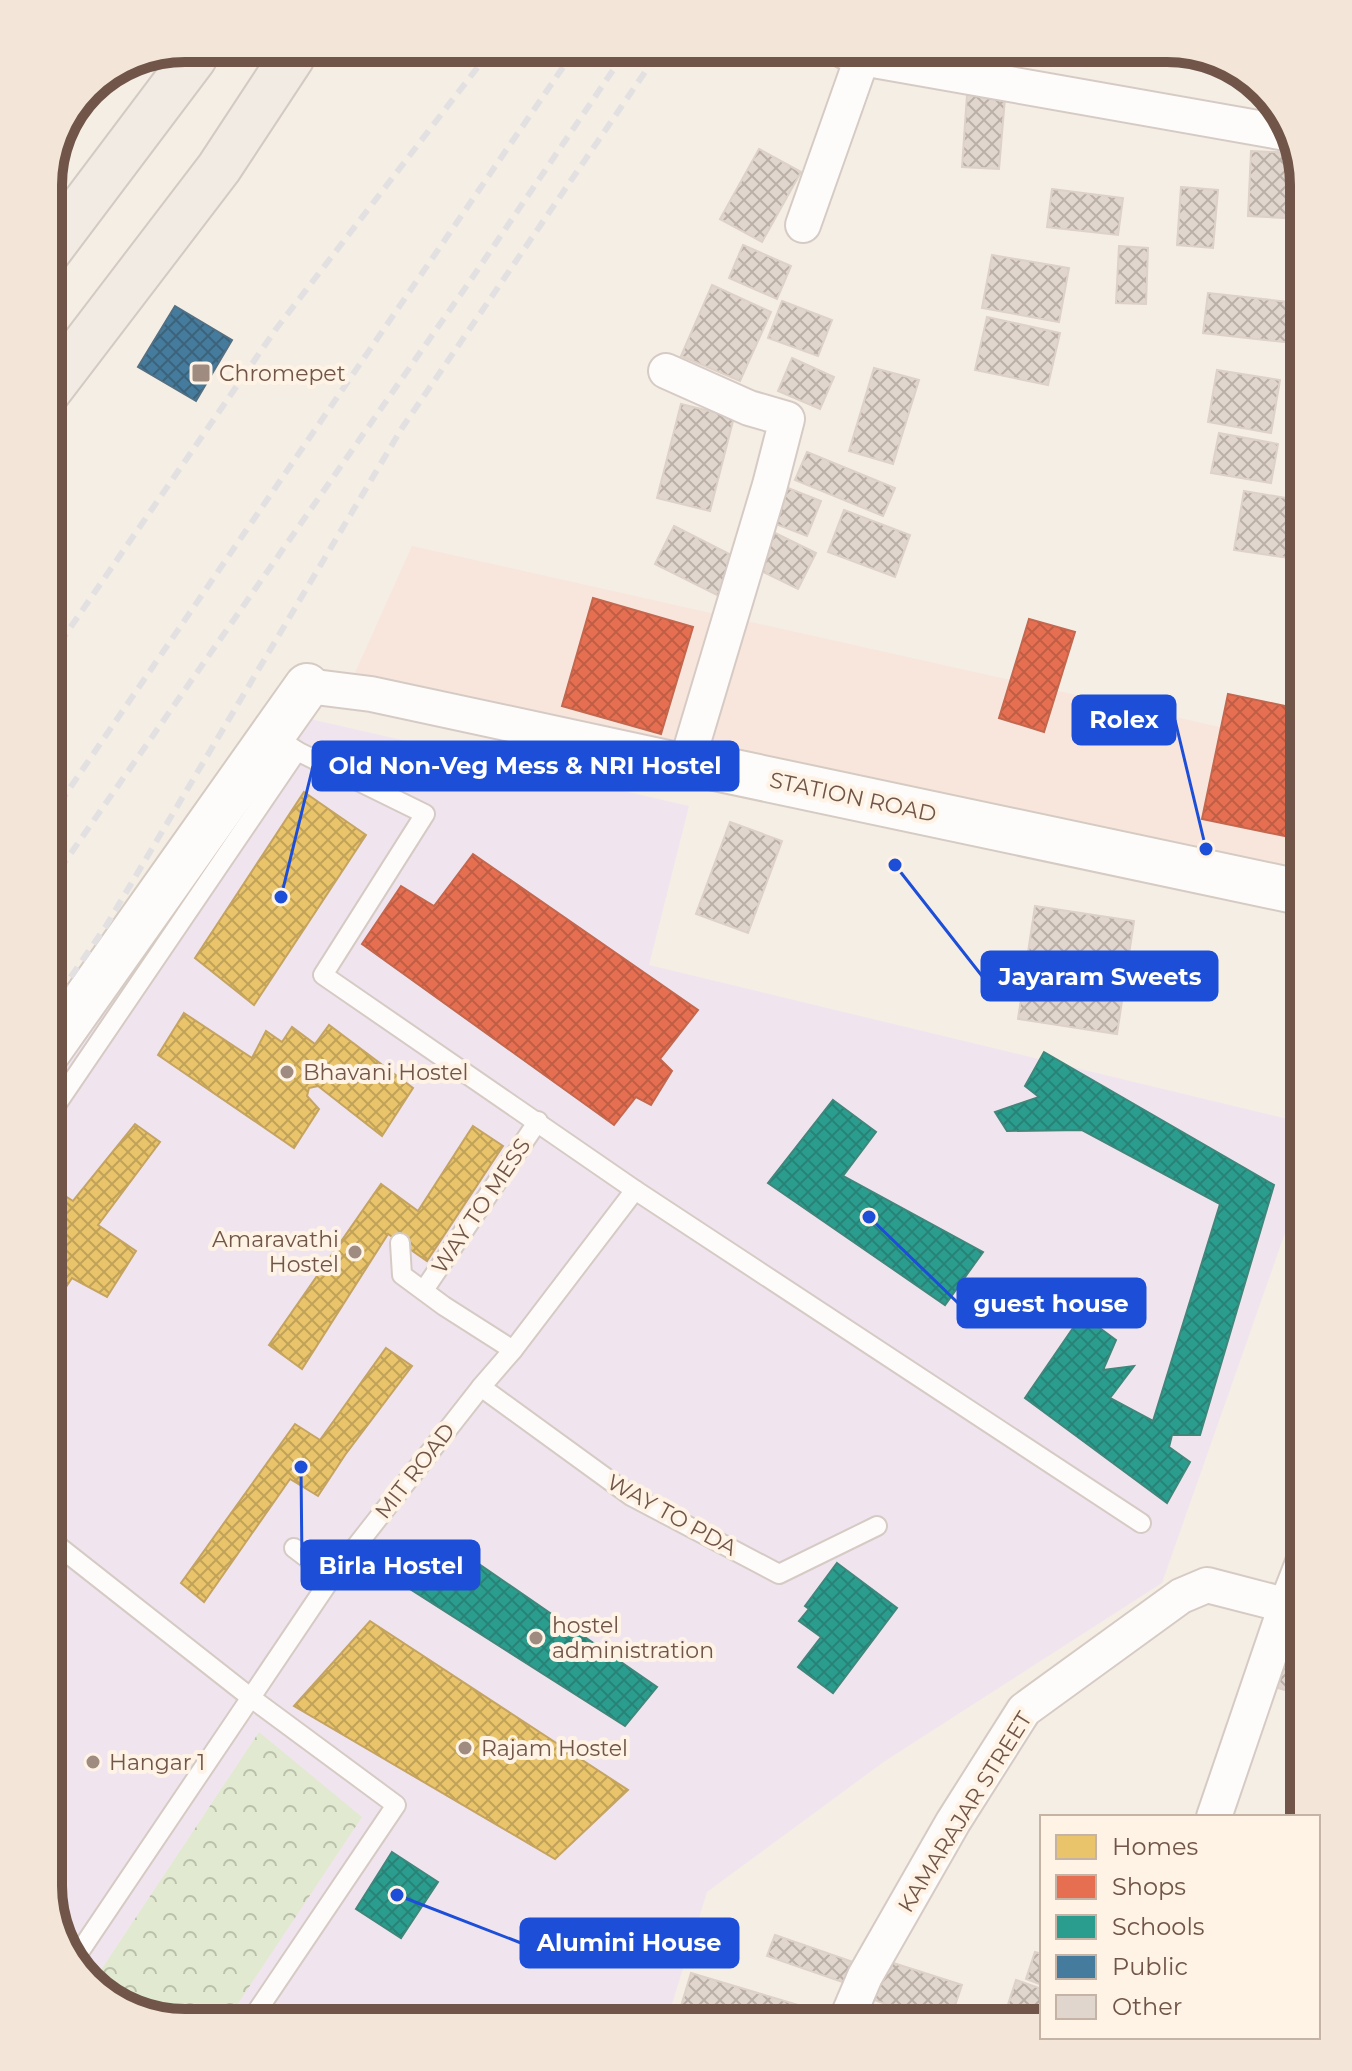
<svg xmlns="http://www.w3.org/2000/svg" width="1352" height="2071" viewBox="0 0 1352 2071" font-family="Montserrat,sans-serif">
	<defs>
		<pattern id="forest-crowns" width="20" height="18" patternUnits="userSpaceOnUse" patternTransform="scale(2)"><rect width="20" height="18" fill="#e1ead0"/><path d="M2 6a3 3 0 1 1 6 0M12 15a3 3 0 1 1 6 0" fill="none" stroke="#bbc0ab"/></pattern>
		<pattern id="homes-cross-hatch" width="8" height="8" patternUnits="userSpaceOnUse" patternTransform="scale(2)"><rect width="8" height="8" fill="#e9c46a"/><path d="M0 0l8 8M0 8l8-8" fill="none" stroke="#c1a259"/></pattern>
		<pattern id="shops-cross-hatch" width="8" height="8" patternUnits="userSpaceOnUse" patternTransform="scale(2)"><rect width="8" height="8" fill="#e76f51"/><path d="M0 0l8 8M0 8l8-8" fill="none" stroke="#c05e45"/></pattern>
		<pattern id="schools-cross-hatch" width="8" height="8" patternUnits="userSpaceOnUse" patternTransform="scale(2)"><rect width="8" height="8" fill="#2a9d8f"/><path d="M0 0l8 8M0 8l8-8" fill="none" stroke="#288377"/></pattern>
		<pattern id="public-cross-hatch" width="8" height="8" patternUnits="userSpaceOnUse" patternTransform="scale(2)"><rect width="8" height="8" fill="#457b9d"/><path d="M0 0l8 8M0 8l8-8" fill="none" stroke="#3c637b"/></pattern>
		<pattern id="building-cross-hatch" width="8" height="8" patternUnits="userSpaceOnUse" patternTransform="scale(2)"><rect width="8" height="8" fill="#e1d6cd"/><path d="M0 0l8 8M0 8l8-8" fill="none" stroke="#bbb0a8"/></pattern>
	</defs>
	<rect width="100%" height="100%" fill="#f5eee5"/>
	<polygon fill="#f8e5db" points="412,546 1304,746 1304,881 355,673"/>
	<polygon fill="#f0e5ef" points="306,718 689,806 649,965 1304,1123 1304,1179 1162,1583 885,1761 707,1892 666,2023 176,2023 109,2000 62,1947 48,1886 48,1090"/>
	<polygon fill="url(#forest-crowns)" points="259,1732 362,1817 225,2023 176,2023 109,2000 93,1982"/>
	<g fill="url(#homes-cross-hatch)" stroke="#c5a360" stroke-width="2">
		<polygon points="304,792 366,835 254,1005 195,958"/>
		<polygon points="184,1013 252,1058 266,1031 282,1042 292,1027 315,1044 329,1025 413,1088 382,1136 318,1086 309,1088 307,1096 319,1109 294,1148 158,1055"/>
		<polygon points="135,1124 160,1142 98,1225 136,1251 107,1297 72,1278 48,1314 48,1185 73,1201"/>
		<polygon points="473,1126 503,1146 427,1261 388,1234 302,1369 269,1345 381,1184 418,1211"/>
		<polygon points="386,1348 412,1366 345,1455 318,1496 290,1479 204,1602 181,1583 295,1424 320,1440"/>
		<polygon points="370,1621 628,1790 555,1859 294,1706"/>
	</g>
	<g fill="url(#shops-cross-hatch)" stroke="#c3674e" stroke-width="2">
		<polygon points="593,598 693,627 661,734 562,706"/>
		<polygon points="1029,619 1075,632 1044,732 999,718"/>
		<polygon points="1228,694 1304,710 1304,840 1202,819"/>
		<polygon points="473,854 698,1010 660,1059 672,1071 651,1105 636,1097 614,1125 362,944 401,886 434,906"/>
	</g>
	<g fill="url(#schools-cross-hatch)" stroke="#3f877a" stroke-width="2">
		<polygon points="1044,1052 1274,1185 1200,1435 1172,1435 1169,1447 1190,1462 1167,1503 1025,1398 1082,1315 1116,1340 1103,1370 1134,1366 1110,1398 1153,1421 1220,1204 1082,1130 1007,1131 995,1112 1039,1097 1025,1086"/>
		<polygon points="833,1100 876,1132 843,1176 983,1252 945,1305 768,1183"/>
		<polygon points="1303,1176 1304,1176 1304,1205 1289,1199"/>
		<polygon points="450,1544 657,1687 625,1726 410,1589"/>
		<polygon points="837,1563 897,1608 833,1693 798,1667 821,1637 799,1621 809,1609 805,1606"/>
		<polygon points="392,1852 438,1882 401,1938 356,1909"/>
	</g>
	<polygon fill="url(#public-cross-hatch)" stroke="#527084" stroke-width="2" points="175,306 232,340 196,401 138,367"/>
	<g fill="url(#building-cross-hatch)" stroke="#ddd1c8" stroke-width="2">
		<polygon points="967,95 1005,98 999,169 962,167"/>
		<polygon points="759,149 801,172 762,242 720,219"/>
		<polygon points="1251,151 1296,153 1304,185 1304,219 1248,216"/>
		<polygon points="1181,187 1218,190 1213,248 1177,245"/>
		<polygon points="1052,189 1123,198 1118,235 1047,227"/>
		<polygon points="743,245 791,266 777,299 729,278"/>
		<polygon points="1119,246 1148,248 1146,304 1116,303"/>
		<polygon points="992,255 1069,268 1059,322 982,308"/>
		<polygon points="712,285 771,312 740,381 681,356"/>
		<polygon points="1208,293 1298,303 1293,343 1203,333"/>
		<polygon points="782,301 832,320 818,356 768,338"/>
		<polygon points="987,317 1060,333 1048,385 975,370"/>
		<polygon points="1304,320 1304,394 1294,393"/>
		<polygon points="792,358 834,377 820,409 778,391"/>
		<polygon points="874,368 919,380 893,464 849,451"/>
		<polygon points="1217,370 1280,380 1271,433 1208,422"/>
		<polygon points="681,404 734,417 710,511 657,498"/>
		<polygon points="1219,433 1278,444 1271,483 1211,473"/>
		<polygon points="1291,449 1304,450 1304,497 1286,495"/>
		<polygon points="807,452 895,488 883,516 795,480"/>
		<polygon points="788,488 821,501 807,536 773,523"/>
		<polygon points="1244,491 1304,501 1304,560 1234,550"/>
		<polygon points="844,510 910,535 895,577 828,552"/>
		<polygon points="674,526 741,560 721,597 655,564"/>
		<polygon points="771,531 816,553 798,589 753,567"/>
		<polygon points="730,822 782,841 748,933 696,914"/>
		<polygon points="1035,906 1134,921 1117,1034 1018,1019"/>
		<polygon points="1292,1627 1304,1631 1304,1696 1272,1686"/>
		<polygon points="775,1935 862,1965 854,1986 767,1956"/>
		<polygon points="1035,1952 1042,1954 1042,1985 1026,1979"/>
		<polygon points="884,1960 962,1985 949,2023 941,2023 871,1999"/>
		<polygon points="691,1973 808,2008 804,2023 702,2023 678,2016"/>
		<polygon points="1016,1980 1042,1989 1042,2023 1002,2023"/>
	</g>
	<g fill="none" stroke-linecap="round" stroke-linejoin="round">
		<g stroke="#d6cbc4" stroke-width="22">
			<g id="lane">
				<polyline points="297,751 425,814 323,975 635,1190 1141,1523"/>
				<polyline points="48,1117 297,751 288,745"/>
				<polyline points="400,1243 402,1275 444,1306 513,1350"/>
				<polyline points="424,1290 538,1121"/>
				<polyline points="481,1387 631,1496 779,1574 877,1526"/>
				<polyline points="48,1538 250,1697 396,1805 249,2023"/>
				<polyline points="294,1548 332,1577"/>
				<polyline points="74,1960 332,1577 481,1387 513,1350 635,1190"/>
			</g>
		</g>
		<g stroke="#d6cbc4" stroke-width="38">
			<g id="street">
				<polyline points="844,51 862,58 1292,134"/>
				<polyline points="803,225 862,58"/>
				<polyline points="307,686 371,694 687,762 770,485 787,419 749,408 666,371"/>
				<polyline points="1214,1817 1286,1606 1304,1560"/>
				<polyline points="845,2023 865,1976 953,1822 1024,1710 1181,1596 1207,1585 1304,1610"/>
			</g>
		</g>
		<g stroke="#d5cbc2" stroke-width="48">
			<g id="secondary">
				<polyline points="687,762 1304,893"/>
				<polyline points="48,1052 307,686"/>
			</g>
		</g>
		<g stroke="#d3cac3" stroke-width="48">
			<g id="primary">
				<polyline points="48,252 194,58"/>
				<polyline points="48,392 219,168 292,57"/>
			</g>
		</g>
		<use href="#lane" stroke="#fefcfb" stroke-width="18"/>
		<use href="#street" stroke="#fefcfb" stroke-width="34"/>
		<use href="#secondary" stroke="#fefcfb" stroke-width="44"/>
		<use href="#primary" stroke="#f1ebe3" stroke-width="44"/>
		<g stroke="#e3e0e2" stroke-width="6" stroke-dasharray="12 8" stroke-linecap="butt">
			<polyline points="48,660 276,329 487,55"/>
			<polyline points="48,820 572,54"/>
			<polyline points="48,886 470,281 624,54"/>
			<polyline points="48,1010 106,926 402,428 658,53"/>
		</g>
	</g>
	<g fill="#9f8b7f" stroke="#fef3e5" stroke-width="3">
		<rect x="191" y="363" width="20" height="20" rx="4"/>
		<circle cx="287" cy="1072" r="8"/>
		<circle cx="355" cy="1252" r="8"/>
		<circle cx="536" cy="1638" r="8"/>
		<circle cx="465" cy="1748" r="8"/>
		<circle cx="93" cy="1762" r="8"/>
	</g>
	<g text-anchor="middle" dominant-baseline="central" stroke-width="8" stroke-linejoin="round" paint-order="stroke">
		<g font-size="22" fill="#705548" stroke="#fef3e5" text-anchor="start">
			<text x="219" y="373">Chromepet</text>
			<text x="303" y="1072">Bhavani Hostel</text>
			<text x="339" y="1239" text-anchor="end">Amaravathi<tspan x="339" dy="25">Hostel</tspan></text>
			<text x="552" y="1625">hostel<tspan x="552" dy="25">administration</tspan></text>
			<text x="481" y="1748">Rajam Hostel</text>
			<text x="109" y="1762">Hangar 1</text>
		</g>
		<g font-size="22" fill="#705548" stroke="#fef3e5">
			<text transform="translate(853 797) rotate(12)">STATION ROAD</text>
			<text transform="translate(481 1206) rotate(-56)">WAY TO MESS</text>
			<text transform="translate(415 1471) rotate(-52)">MIT ROAD</text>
			<text transform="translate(672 1515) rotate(29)">WAY TO PDA</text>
			<text transform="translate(965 1812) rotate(-58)">KAMARAJAR STREET</text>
		</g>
	</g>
	<path d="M0 0H1352V2071H0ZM185 62H1167A123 123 0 0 1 1290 185V1886A123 123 0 0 1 1167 2009H185A123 123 0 0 1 62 1886V185A123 123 0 0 1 185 62Z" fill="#f3e6d8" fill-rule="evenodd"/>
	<path fill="none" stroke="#705548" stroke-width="10" d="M185 62H1167A123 123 0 0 1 1290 185V1886A123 123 0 0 1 1167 2009H185A123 123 0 0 1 62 1886V185A123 123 0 0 1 185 62Z"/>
	<path fill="none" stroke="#1d4ed8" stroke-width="3" d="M1206 849L1175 720M281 897L313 766M895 865L982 976M869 1217L958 1303M301 1467L302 1565M397 1895L521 1943"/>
	<g fill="#1d4ed8" stroke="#fef3e5" stroke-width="3">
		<circle cx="1206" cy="849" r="8"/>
		<circle cx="281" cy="897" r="8"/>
		<circle cx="895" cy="865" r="8"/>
		<circle cx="869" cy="1217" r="8"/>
		<circle cx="301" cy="1467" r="8"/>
		<circle cx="397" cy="1895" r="8"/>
	</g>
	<g fill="#1d4ed8" stroke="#1d4ed8" stroke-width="3">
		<rect x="1073" y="696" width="102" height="48" rx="8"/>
		<rect x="313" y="742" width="425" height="48" rx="8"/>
		<rect x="982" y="952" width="235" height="48" rx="8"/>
		<rect x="958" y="1279" width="187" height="48" rx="8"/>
		<rect x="302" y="1541" width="177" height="48" rx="8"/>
		<rect x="521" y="1919" width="217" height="48" rx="8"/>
	</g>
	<g font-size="24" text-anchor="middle" font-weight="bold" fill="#fff">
		<text x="1124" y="728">Rolex</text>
		<text x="525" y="774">Old Non-Veg Mess &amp; NRI Hostel</text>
		<text x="1100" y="985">Jayaram Sweets</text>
		<text x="1051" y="1312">guest house</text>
		<text x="391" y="1574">Birla Hostel</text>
		<text x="629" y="1951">Alumini House</text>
	</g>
	<rect x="1040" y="1815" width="280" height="224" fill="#fef3e5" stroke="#c5b4a6" stroke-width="2"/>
	<rect x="1056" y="1835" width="40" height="24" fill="#e9c46a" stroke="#c5b4a6" stroke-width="2"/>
	<text x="1112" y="1855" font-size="24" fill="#705548">Homes</text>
	<rect x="1056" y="1875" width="40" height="24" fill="#e76f51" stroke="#c5b4a6" stroke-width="2"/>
	<text x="1112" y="1895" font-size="24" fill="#705548">Shops</text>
	<rect x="1056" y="1915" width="40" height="24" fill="#2a9d8f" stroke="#c5b4a6" stroke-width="2"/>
	<text x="1112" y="1935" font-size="24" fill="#705548">Schools</text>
	<rect x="1056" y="1955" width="40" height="24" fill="#457b9d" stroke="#c5b4a6" stroke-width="2"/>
	<text x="1112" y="1975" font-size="24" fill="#705548">Public</text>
	<rect x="1056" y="1995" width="40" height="24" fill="#e1d6cd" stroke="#c5b4a6" stroke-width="2"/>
	<text x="1112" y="2015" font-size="24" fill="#705548">Other</text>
</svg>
